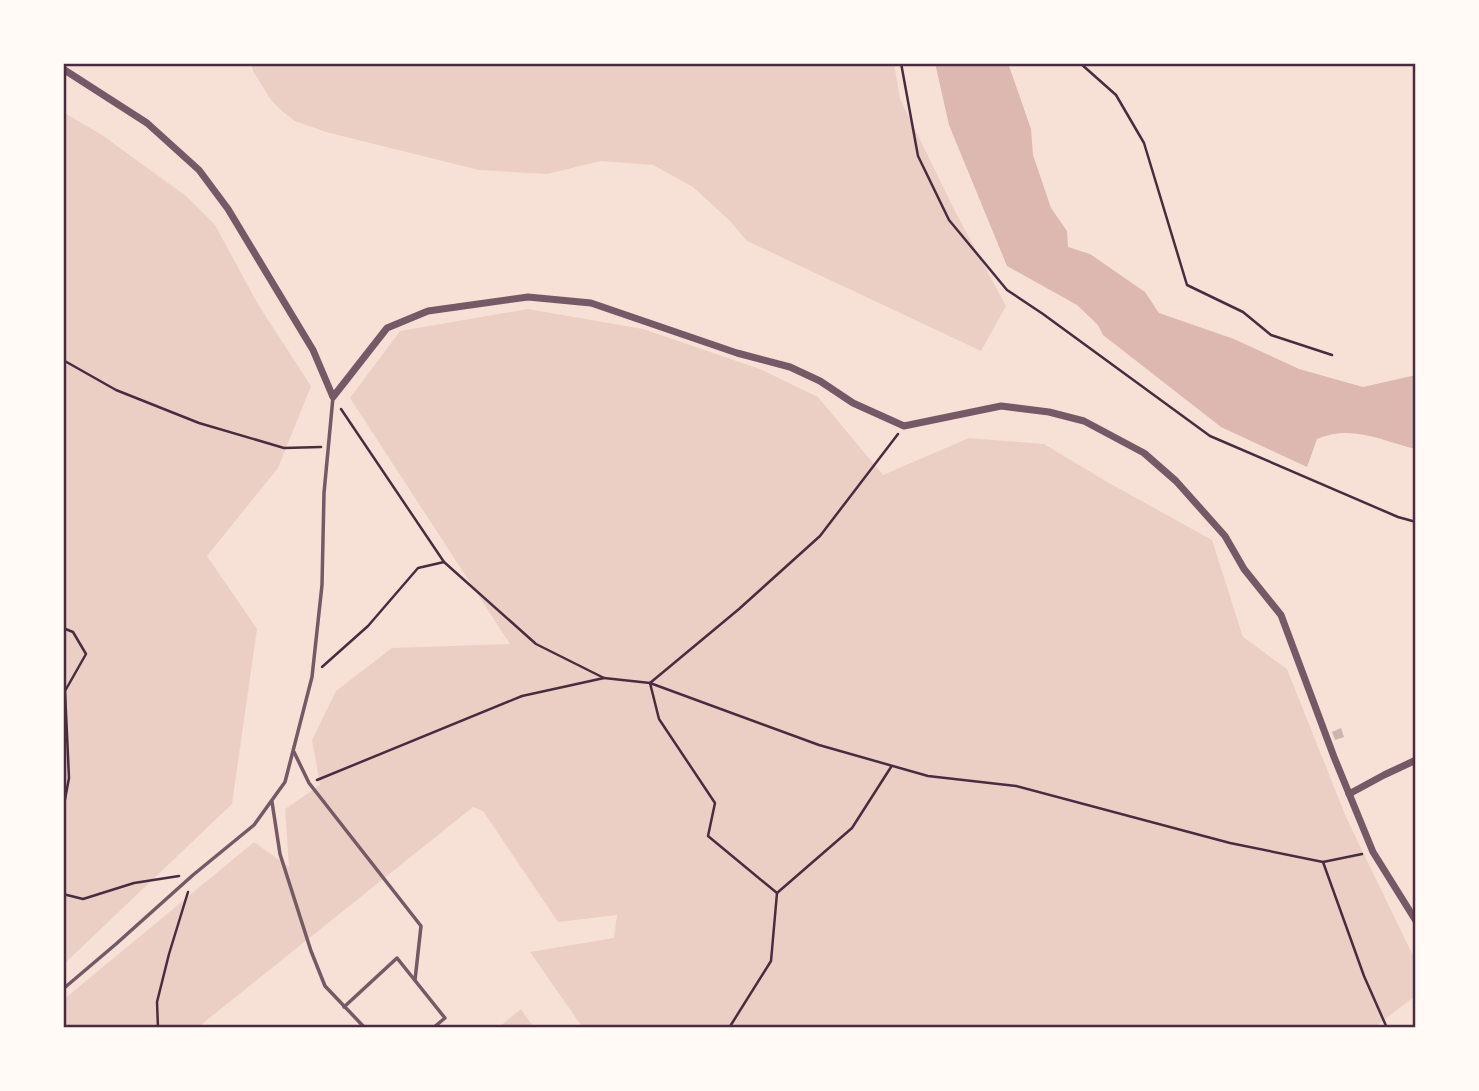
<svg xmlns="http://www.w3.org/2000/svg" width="1479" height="1091" viewBox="0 0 1479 1091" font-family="'PT Sans Narrow',sans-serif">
	<rect width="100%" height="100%" fill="#f7e1d7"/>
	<g fill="#ebcfc5">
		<polygon points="251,63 894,63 900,99 957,215 1006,306 981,351 747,241 730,221 693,187 653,165 601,161 547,174 479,170 326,132 295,121 283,112 271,100 253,71"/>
		<polygon points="63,112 102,135 186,196 215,225 259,306 311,386 278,468 207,556 257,629 232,804 63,965"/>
		<polygon points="528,309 643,329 760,369 818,397 883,475 969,438 1044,444 1109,483 1212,540 1243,637 1287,669 1346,817 1416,962 1416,995 1374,1028 583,1028 530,952 614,938 617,915 558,922 483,811 473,807 197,1028 63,1028 63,1000 254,842 289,867 285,809 320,785 312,740 336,691 392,648 510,644 350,398 400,331"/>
		<polygon points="521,1009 534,1028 498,1028"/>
	</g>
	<path fill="#dcb8b0" d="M 935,63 L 1008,63 L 1031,129 L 1033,155 L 1051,208 L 1067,231 L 1068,247 L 1090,254 L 1145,292 L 1159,313 L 1234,339 L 1299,369 L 1363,387 L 1416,375 L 1416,449 C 1381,441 1353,424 1317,439 L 1307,467 L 1221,427 L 1103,335 L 1098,325 L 1077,305 L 1007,266 L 949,125 Z"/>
	<polygon fill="#ccb4b1" points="1341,728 1344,737 1335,740 1332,732"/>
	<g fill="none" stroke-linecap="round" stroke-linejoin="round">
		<g stroke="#4a2c40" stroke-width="2.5">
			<polyline points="901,63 918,156 949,220 1007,290 1043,314 1210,436 1398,517 1416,522"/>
			<polyline points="1080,63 1116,95 1144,143 1187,285 1243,312 1271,335 1332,355"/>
			<polyline points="63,360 116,390 199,423 284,448 321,447"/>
			<polyline points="341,409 444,562 536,644 604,678 650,683 819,745 928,776 1016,786 1230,843 1323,862 1362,854"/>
			<polyline points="63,628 73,632 86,654 65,691 69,778 63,810"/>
			<polyline points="322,667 368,626 418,568 444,562"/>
			<polyline points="650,683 659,719 715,803 708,836 777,893 771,961 729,1028"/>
			<polyline points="650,683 739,609 820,536 898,434"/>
			<polyline points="317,780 522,696 604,678"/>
			<polyline points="1323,862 1364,976 1387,1028"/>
			<polyline points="777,893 852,828 891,767"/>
			<polyline points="63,894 83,899 134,883 179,876"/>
			<polyline points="158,1028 157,1002 169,954 188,892"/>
		</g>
		<g stroke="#755966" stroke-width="3.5">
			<polyline points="294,752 309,783 421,926 415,980"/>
			<polyline points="272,802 280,854 311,951 325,986 365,1028"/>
			<polyline points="63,989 116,944 193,875 254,825 285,782 312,677 322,585 324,493 333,397"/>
			<polyline points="344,1007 397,958 445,1018 433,1028"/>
		</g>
		<g stroke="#755966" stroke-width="7">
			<polyline points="63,69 147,123 199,170 228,209 313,350 333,397 387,328 428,311 528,297 591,303 737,353 790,367 820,381 853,403 904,426 1001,406 1049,412 1084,421 1144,453 1176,481 1225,536 1244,569 1281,615 1334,757 1373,852 1416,921"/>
			<polyline points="1349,794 1384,775 1416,760"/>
		</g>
	</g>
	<rect width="1479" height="1091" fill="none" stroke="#fffaf5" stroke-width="130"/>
	<rect x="65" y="65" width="1349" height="961" fill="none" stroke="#4a2c40" stroke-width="2.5"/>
</svg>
